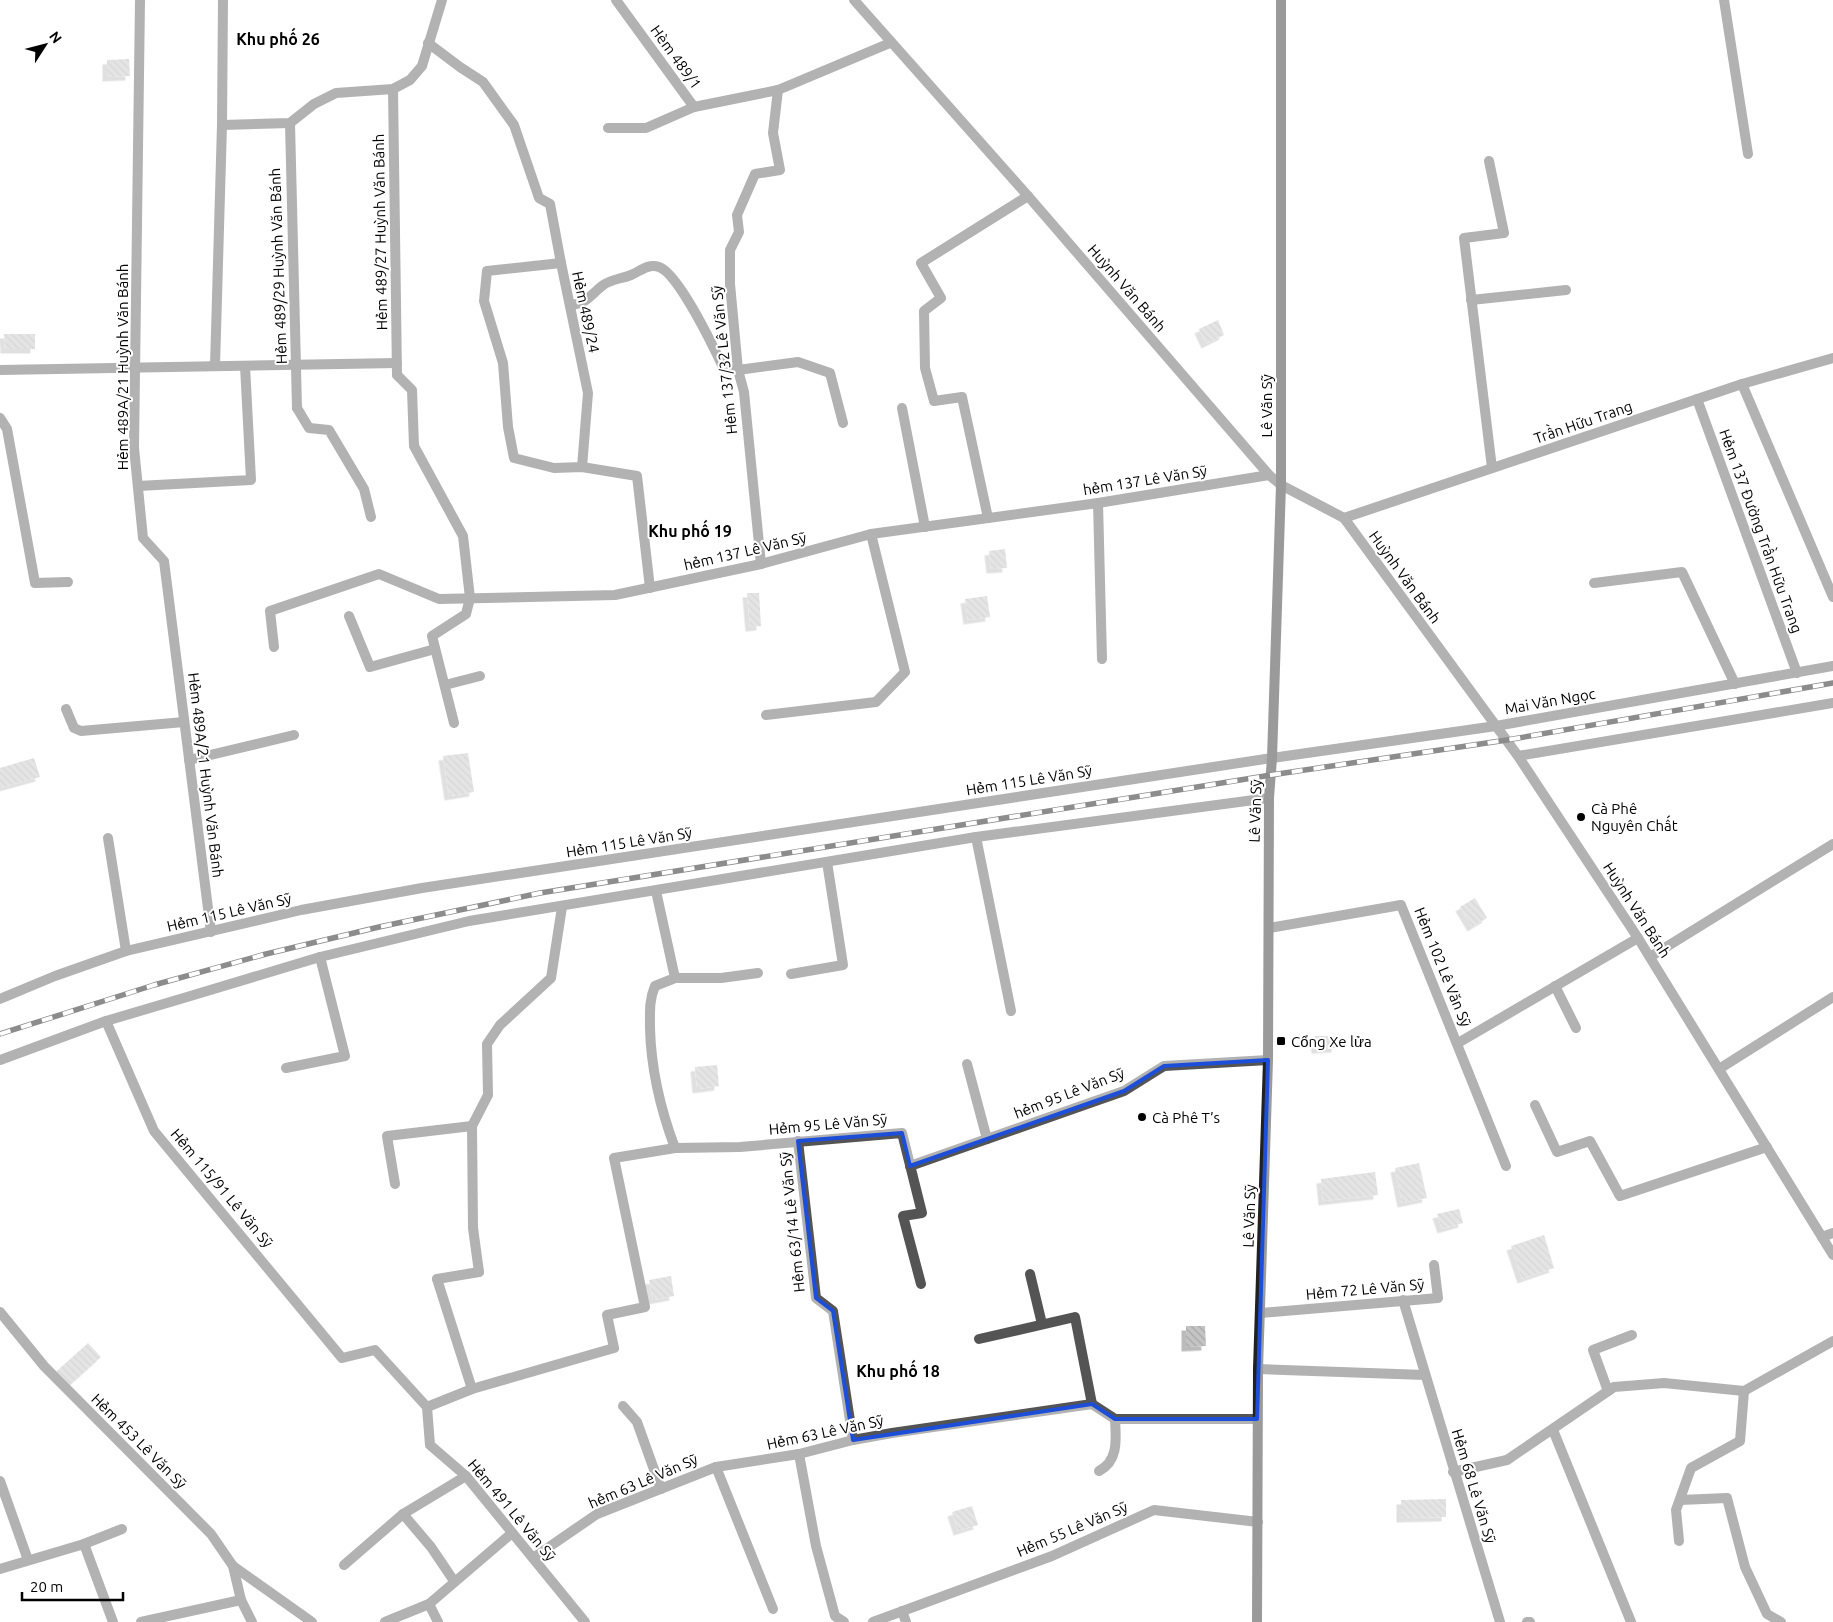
<svg xmlns="http://www.w3.org/2000/svg" width="1833" height="1622" viewBox="0 0 1833 1622" font-family="Ubuntu,sans-serif">
	<defs>
		<pattern id="building-back-hatch" width="6" height="6" patternUnits="userSpaceOnUse" patternTransform="scale(1.25)"><rect width="6" height="6" fill="#c4c4c4"/><path d="M-1 5l2 2M0 0l6 6M5-1l2 2" fill="none" stroke="#a7a7a7"/></pattern>
		<filter id="shadow"><feDropShadow dx="-4.5" dy="4.5" stdDeviation="0" flood-color="#0004"/></filter>
	</defs>
	<rect width="100%" height="100%" fill="#fff"/>
	<g fill="url(#building-back-hatch)" filter="url(#shadow)">
		<polygon points="129,59 130,76 107,77 107,60"/>
		<polygon points="1218,320 1224,335 1206,344 1199,329"/>
		<polygon points="4,334 35,334 35,349 5,349"/>
		<polygon points="1005,549 1007,568 991,569 989,551"/>
		<polygon points="747,593 759,593 761,626 750,627"/>
		<polygon points="987,596 990,617 968,620 965,599"/>
		<polygon points="468,753 474,792 449,796 443,756"/>
		<polygon points="34,758 40,777 0,788 0,768"/>
		<polygon points="1475,898 1487,918 1472,927 1460,907"/>
		<polygon points="1315,1036 1336,1036 1336,1048 1316,1049"/>
		<polygon points="717,1065 719,1086 697,1089 695,1067"/>
		<polygon points="1419,1163 1427,1198 1402,1203 1395,1168"/>
		<polygon points="1375,1172 1378,1195 1323,1201 1321,1179"/>
		<polygon points="1459,1209 1463,1223 1442,1229 1437,1214"/>
		<polygon points="1544,1235 1554,1268 1522,1279 1511,1246"/>
		<polygon points="671,1276 674,1296 653,1300 649,1280"/>
		<polygon points="1186,1326 1205,1326 1206,1346 1186,1347"/>
		<polygon points="88,1343 101,1357 70,1385 57,1371"/>
		<polygon points="1446,1499 1446,1517 1401,1518 1401,1500"/>
		<polygon points="972,1506 978,1525 958,1531 952,1512"/>
	</g>
	<g fill="none" stroke-linecap="round" stroke-linejoin="round">
		<g stroke="#545454" stroke-width="10">
			<polyline points="616,0 694,107"/>
			<polyline points="1489,161 1504,233 1464,238 1492,468"/>
			<polyline points="1471,300 1566,290"/>
			<path d="M 570,305 C 587,304 590,295 602,286 C 610,279 621,279 631,275 C 639,272 648,263 659,267 C 678,273 714,348 723,367 L 738,370 L 798,362 L 830,373 L 843,423"/>
			<polyline points="0,370 397,363"/>
			<polyline points="397,375 412,390 414,446 463,536 470,598 466,614 432,636 454,723"/>
			<polyline points="1742,384 1833,597"/>
			<polyline points="1697,399 1797,673"/>
			<polyline points="297,408 309,428 329,430 364,489 371,517"/>
			<polyline points="902,408 925,527"/>
			<polyline points="0,418 7,429 35,583 68,582"/>
			<polyline points="582,467 554,468 514,458 508,427 503,363 484,301 487,271 561,263 588,393 582,467 637,476 650,588"/>
			<polyline points="138,486 251,480 245,366"/>
			<polyline points="1098,503 1102,659"/>
			<polyline points="988,518 962,397 934,401 925,368 924,311 941,298 921,263 1028,196"/>
			<polyline points="761,564 744,392 738,370 730,284 730,250 739,232 737,215 755,174 780,170 773,133 778,90"/>
			<polyline points="1594,583 1682,572 1735,684"/>
			<polyline points="349,616 370,667 435,649"/>
			<polyline points="445,685 480,676"/>
			<polyline points="66,709 74,728 81,731 184,722"/>
			<polyline points="766,715 876,702 905,672 871,534"/>
			<polyline points="1518,756 1833,703"/>
			<polyline points="1272,758 1496,726 1833,666"/>
			<polyline points="189,760 294,735"/>
			<polyline points="976,837 1011,1011"/>
			<polyline points="108,838 126,951"/>
			<polyline points="1269,928 1401,905 1506,1166"/>
			<polyline points="791,974 843,965 827,862"/>
			<polyline points="675,978 721,978 758,973"/>
			<polyline points="1458,1043 1638,938"/>
			<polyline points="0,1060 106,1021 187,997 320,957 469,921 976,837 1269,798"/>
			<polyline points="1535,1105 1557,1152 1590,1141 1620,1196 1767,1147"/>
			<polyline points="1822,1237 1833,1233"/>
			<polyline points="437,1279 479,1272"/>
			<polyline points="1403,1300 1500,1622"/>
			<polyline points="1261,1313 1438,1298 1434,1265"/>
			<polyline points="1258,1369 1425,1375"/>
			<polyline points="1608,1391 1593,1350 1632,1335"/>
			<polyline points="427,1407 472,1389 614,1348 607,1315 645,1307 614,1158 675,1148"/>
			<polyline points="1553,1430 1631,1622"/>
			<polyline points="799,1454 816,1546 835,1616 844,1622"/>
			<polyline points="1453,1472 1507,1460 1614,1387 1664,1383 1744,1391"/>
			<polyline points="1680,1500 1727,1498 1745,1567 1767,1614 1781,1622"/>
			<polyline points="403,1514 431,1547 454,1581"/>
			<polyline points="1679,1541 1676,1510 1691,1468 1740,1441 1744,1391 1833,1341"/>
			<polyline points="84,1544 113,1622"/>
			<polyline points="344,1565 403,1514 466,1476"/>
			<polyline points="233,1566 312,1622"/>
			<polyline points="429,1604 438,1622"/>
			<polyline points="902,1611 906,1622"/>
			<polyline points="141,1622 241,1600 252,1622"/>
			<polyline points="873,1622 1052,1556 1154,1510 1258,1522"/>
			<polyline points="1527,1622 1530,1622"/>
		</g>
		<g stroke="#545454" stroke-width="10">
			<polyline points="140,0 134,448 143,538 164,561 211,932"/>
			<polyline points="1724,0 1748,154"/>
			<polyline points="428,43 460,67 483,82 514,125 539,198 550,204 561,263"/>
			<polyline points="393,89 397,375"/>
			<polyline points="290,123 297,408"/>
			<polyline points="222,125 290,123 314,104 336,93 393,89 410,80 422,66 442,0"/>
			<polyline points="608,128 646,128 694,107 778,90 890,43"/>
			<polyline points="215,366 222,125 223,0"/>
			<polyline points="1344,518 1742,384 1833,358"/>
			<polyline points="274,647 270,611 379,574 439,599 615,595 761,564 871,534 1098,503 1269,475"/>
			<path d="M 656,891 L 675,978 L 655,986 C 649,1000 650,1012 650,1028 C 651,1070 660,1108 675,1148 L 740,1147 L 902,1133 L 922,1213 L 903,1216 L 921,1284"/>
			<polyline points="1650,957 1833,844"/>
			<polyline points="1555,986 1576,1028"/>
			<polyline points="0,999 55,976 126,951 301,910 422,888 1272,758"/>
			<polyline points="106,1021 154,1131 342,1358 375,1350 427,1407 430,1445 466,1476 585,1622"/>
			<polyline points="967,1064 987,1139"/>
			<polyline points="286,1068 345,1056 320,957"/>
			<polyline points="1719,1069 1833,997"/>
			<polyline points="798,1141 816,1298 833,1311 853,1440"/>
			<polyline points="910,1166 1124,1091 1164,1066 1268,1060"/>
			<polyline points="395,1184 387,1136 472,1126"/>
			<polyline points="479,1272 473,1228 472,1126 488,1095 487,1044 500,1025 551,978 562,907"/>
			<polyline points="1030,1274 1042,1324"/>
			<polyline points="437,1279 472,1389"/>
			<polyline points="0,1312 44,1366 211,1534 233,1566 241,1600"/>
			<polyline points="979,1339 1075,1317 1092,1404"/>
			<polyline points="623,1406 637,1422 661,1489"/>
			<polyline points="716,1467 773,1609"/>
			<path d="M 1099,1471 C 1119,1461 1116,1438 1115,1419"/>
			<polyline points="0,1481 28,1560"/>
			<polyline points="533,1558 597,1514 716,1467 799,1454 853,1440 892,1433 1092,1404 1115,1419 1257,1419"/>
			<polyline points="0,1569 84,1544 122,1529"/>
			<polyline points="385,1622 429,1604 512,1533"/>
		</g>
		<polyline stroke="#545454" stroke-width="10" points="854,0 1028,196 1269,475 1281,485 1344,518 1518,756 1638,938 1833,1255"/>
		<polyline stroke="#212121" stroke-width="10" points="1257,1622 1258,1369 1268,1060 1269,798 1272,758 1281,485 1281,0"/>
		<g stroke="#000" stroke-width="5.5">
			<polyline id="rail" points="0,1034 154,985 266,954 379,927 540,893 1271,775 1507,740 1833,683"/>
		</g>
		<use href="#rail" stroke="#fff" stroke-width="4" stroke-dasharray="11" stroke-linecap="butt"/>
	</g>
	<path d="M0 0H1833V1622H0ZM 1268,1060 L 1257,1419 L 1115,1419 L 1092,1404 L 853,1440 L 833,1311 L 816,1298 L 798,1141 L 902,1133 L 910,1166 L 1124,1091 L 1164,1066 Z" fill="#fff" fill-opacity=".55" fill-rule="evenodd"/>
	<path fill="none" stroke="#1d4ed8" stroke-width="4" stroke-linejoin="round" d="M 1268,1060 L 1257,1419 L 1115,1419 L 1092,1404 L 853,1440 L 833,1311 L 816,1298 L 798,1141 L 902,1133 L 910,1166 L 1124,1091 L 1164,1066 Z"/>
	<g fill="#000" stroke="#fff" stroke-width="2">
		<circle cx="1581" cy="817" r="5"/>
		<rect x="1276" y="1036" width="10" height="10" rx="2.5"/>
		<circle cx="1142" cy="1117" r="5"/>
	</g>
	<g text-anchor="middle" dominant-baseline="central" stroke-width="4" stroke-linejoin="round" paint-order="stroke">
		<g font-size="15" fill="#000" stroke="#fff">
			<text transform="translate(676 57) rotate(54)">Hèm 489/1</text>
			<text transform="translate(380 232) rotate(-91)">Hẻm 489/27 Huỳnh Văn Bánh</text>
			<text transform="translate(278 266) rotate(-92)">Hẻm 489/29 Huỳnh Văn Bánh</text>
			<text transform="translate(1127 288) rotate(49)">Huỳnh Văn Bánh</text>
			<text transform="translate(586 312) rotate(78)">Hẻm 489/24</text>
			<text transform="translate(724 360) rotate(-96)">Hẻm 137/32 Lê Văn Sỹ</text>
			<text transform="translate(122 367) rotate(-90)">Hẻm 489A/21 Huỳnh Văn Bánh</text>
			<text transform="translate(1266 406) rotate(-90)">Lê Văn Sỹ</text>
			<text transform="translate(1583 422) rotate(-19)">Trần Hữu Trang</text>
			<text transform="translate(1145 480) rotate(-9)">hẻm 137 Lê Văn Sỹ</text>
			<text transform="translate(1761 531) rotate(70)">Hẻm 137 Đường Trần Hữu Trang</text>
			<text transform="translate(745 551) rotate(-13)">hẻm 137 Lê Văn Sỹ</text>
			<text transform="translate(1405 577) rotate(54)">Huỳnh Văn Bánh</text>
			<text transform="translate(1550 701) rotate(-10)">Mai Văn Ngọc</text>
			<text transform="translate(206 775) rotate(83)">Hẻm 489A/21 Huỳnh Văn Bánh</text>
			<text transform="translate(1029 780) rotate(-9)">Hẻm 115 Lê Văn Sỹ</text>
			<text transform="translate(1255 811) rotate(-88)">Lê Văn Sỹ</text>
			<text transform="translate(629 842) rotate(-9)">Hẻm 115 Lê Văn Sỹ</text>
			<text transform="translate(1637 910) rotate(57)">Huỳnh Văn Bánh</text>
			<text transform="translate(229 912) rotate(-13)">Hẻm 115 Lê Văn Sỹ</text>
			<text transform="translate(1443 967) rotate(68)">Hẻm 102 Lê Văn Sỹ</text>
			<text transform="translate(1069 1093) rotate(-21)">hẻm 95 Lê Văn Sỹ</text>
			<text transform="translate(828 1124) rotate(-5)">Hẻm 95 Lê Văn Sỹ</text>
			<text transform="translate(222 1188) rotate(50)">Hẻm 115/91 Lê Văn Sỹ</text>
			<text transform="translate(1249 1216) rotate(-88)">Lê Văn Sỹ</text>
			<text transform="translate(792 1222) rotate(-96)">Hẻm 63/14 Lê Văn Sỹ</text>
			<text transform="translate(1365 1289) rotate(-5)">Hẻm 72 Lê Văn Sỹ</text>
			<text transform="translate(825 1432) rotate(-12)">Hẻm 63 Lê Văn Sỹ</text>
			<text transform="translate(139 1441) rotate(45)">Hẻm 453 Lê Văn Sỹ</text>
			<text transform="translate(643 1481) rotate(-23)">hẻm 63 Lê Văn Sỹ</text>
			<text transform="translate(1474 1486) rotate(73)">Hẻm 68 Lê Văn Sỹ</text>
			<text transform="translate(512 1510) rotate(50)">Hẻm 491 Lê Văn Sỹ</text>
			<text transform="translate(1072 1529) rotate(-23)">Hẻm 55 Lê Văn Sỹ</text>
		</g>
		<g font-size="15" fill="#000" stroke="#fff" text-anchor="start">
			<text x="1591" y="808">Cà Phê<tspan x="1591" dy="17">Nguyên Chất</tspan></text>
			<text x="1291" y="1041">Cổng Xe lửa</text>
			<text x="1152" y="1117">Cà Phê T’s</text>
		</g>
		<g font-size="16" font-weight="bold" fill="#000" stroke="#fff">
			<text x="278" y="39">Khu phố 26</text>
			<text x="690" y="531">Khu phố 19</text>
			<text x="898" y="1371">Khu phố 18</text>
		</g>
	</g>
	<g transform="translate(45 45) rotate(54)" stroke="#ffffff" stroke-width="4" paint-order="stroke">
	<path d="M0-4L9 19L0 12L-9 19Z" fill="#000000"/>
	<text y="-8" font-size="14" font-weight="bold" text-anchor="middle" fill="#000000">N</text>
	</g>
	<path d="M22 1592v8h101v-8" fill="none" stroke="#000000" stroke-width="2.5"/>
	<text x="30" y="1592" font-size="15" fill="#000000" stroke="#ffffff" stroke-width="4" paint-order="stroke">20 m</text>
</svg>
